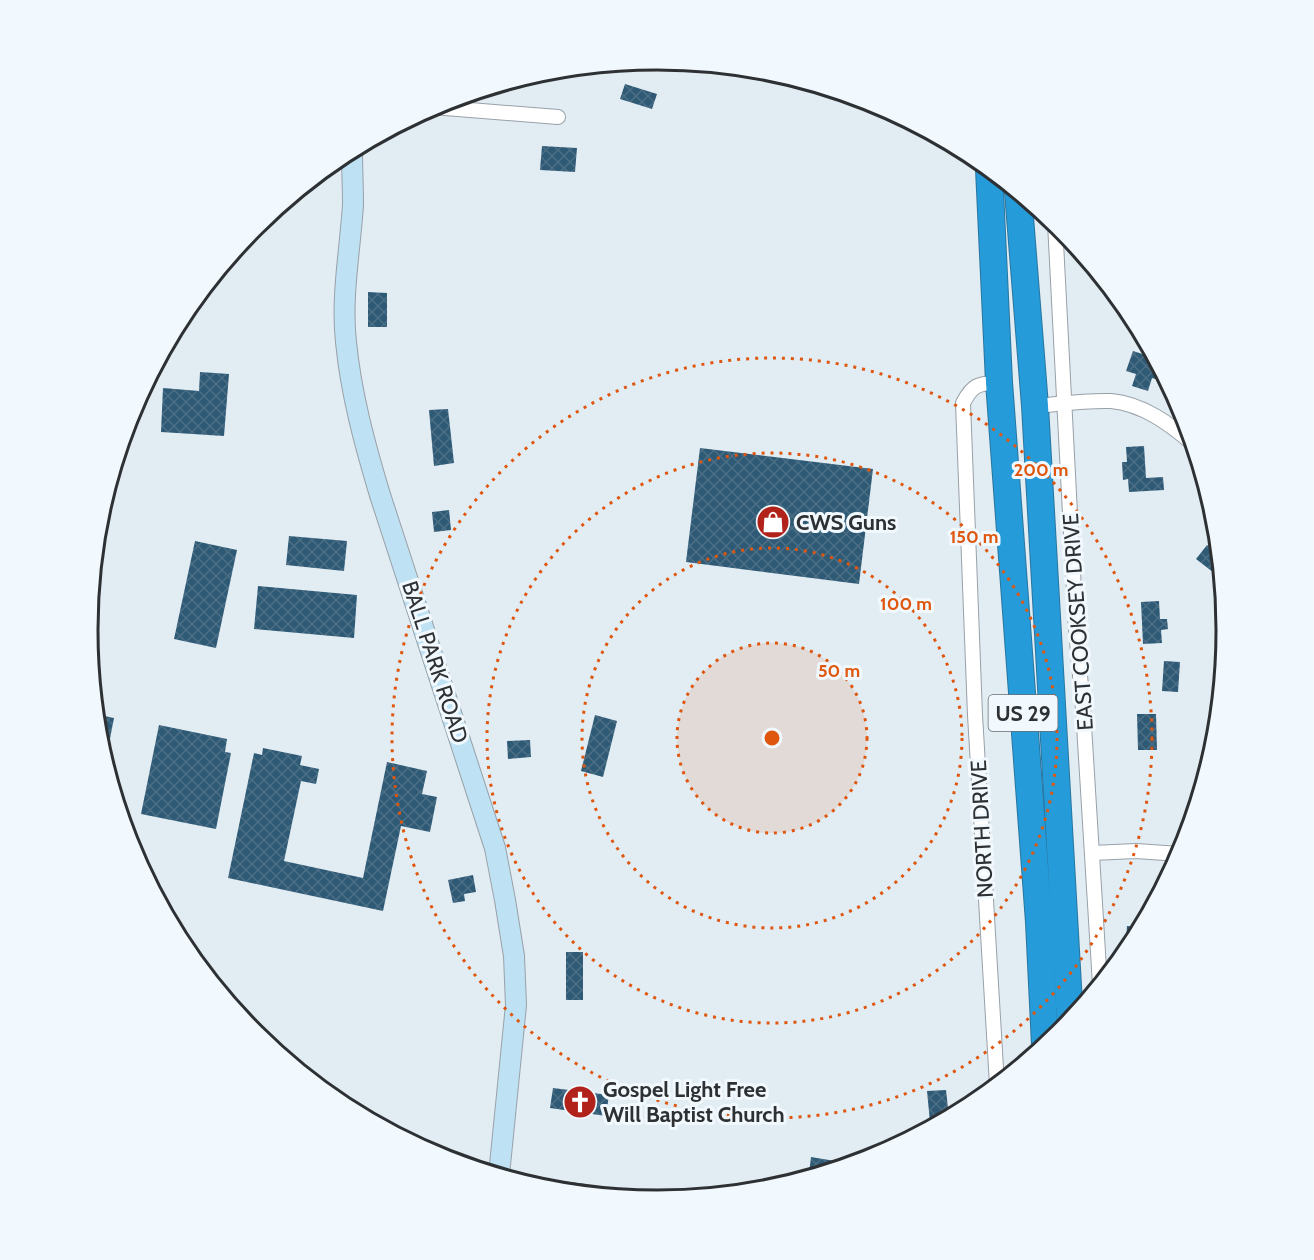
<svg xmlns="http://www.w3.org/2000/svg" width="1314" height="1260" viewBox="0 0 1314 1260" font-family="Cabin,sans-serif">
	<defs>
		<pattern id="building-cross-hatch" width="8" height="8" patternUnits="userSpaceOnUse" patternTransform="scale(1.5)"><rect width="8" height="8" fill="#2f5a76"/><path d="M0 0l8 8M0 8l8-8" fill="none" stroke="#4c6f85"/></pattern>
	</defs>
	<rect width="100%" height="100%" fill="#e2ecf3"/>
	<g fill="url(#building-cross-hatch)">
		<polygon points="625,84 657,94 652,109 620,99"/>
		<polygon points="542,146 577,148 575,172 540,170"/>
		<polygon points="368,292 387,293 387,327 368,327"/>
		<polygon points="1133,351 1155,358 1164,375 1162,381 1152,378 1148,391 1132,386 1136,374 1126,371"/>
		<polygon points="200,372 229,374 224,436 161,432 163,388 199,391"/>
		<polygon points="448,409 454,463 434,466 429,410"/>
		<polygon points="1144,446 1146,478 1163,477 1164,490 1129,492 1128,479 1123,480 1122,462 1127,462 1126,447"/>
		<polygon points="700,448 873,469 859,584 686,562"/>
		<polygon points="449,510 451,530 434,532 432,512"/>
		<polygon points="289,536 347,541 344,571 286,565"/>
		<polygon points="195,541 237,550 216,648 174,639"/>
		<polygon points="1207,545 1220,555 1222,579 1196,559"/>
		<polygon points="258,586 357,595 354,638 254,629"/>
		<polygon points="1159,601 1160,619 1167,619 1168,629 1161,630 1162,643 1143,644 1141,602"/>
		<polygon points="1164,661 1180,662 1178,692 1162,691"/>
		<polygon points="95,714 114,718 105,764 98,741"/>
		<polygon points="1137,714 1156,714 1157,750 1138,750"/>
		<polygon points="595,715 617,721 603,777 581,771"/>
		<polygon points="159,725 227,739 225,752 231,753 216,829 141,814"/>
		<polygon points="530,740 531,757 508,759 507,741"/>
		<polygon points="263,748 302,756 300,765 319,769 316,784 301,781 284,861 363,878 387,762 427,771 422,794 437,797 430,832 401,826 383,911 228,878 254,753 262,755"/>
		<polygon points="473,875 476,892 464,894 465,901 453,903 448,880"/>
		<polygon points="1127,926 1142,927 1133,943 1126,943"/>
		<rect x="566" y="952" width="17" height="48"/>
		<polygon points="553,1088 609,1095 606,1116 550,1108"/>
		<polygon points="946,1090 949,1117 942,1121 930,1122 927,1091"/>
		<polygon points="811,1157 847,1163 847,1165 815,1175 809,1174"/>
		<polygon points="540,1178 585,1184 583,1193 538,1187"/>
	</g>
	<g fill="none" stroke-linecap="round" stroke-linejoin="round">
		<g stroke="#98a1a8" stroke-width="16">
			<g id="street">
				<polyline points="433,107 558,117"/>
				<polyline points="1055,223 1076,630 1083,709 1100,985"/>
				<path d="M 1035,406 C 1060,404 1086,400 1111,401 C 1143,404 1170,424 1193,444"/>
				<polyline points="1092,853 1136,851 1180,854"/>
				<path d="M 997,1085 L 975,715 L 963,403 C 973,384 978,384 999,382"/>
			</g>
		</g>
		<g stroke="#98a1a8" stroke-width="22">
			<path id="secondary" d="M 352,150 C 352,168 353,187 353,205 C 350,251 341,297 346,342 C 351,394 365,445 380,495 L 495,848 L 505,900 L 514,956 L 516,1005 L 499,1175"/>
		</g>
		<g stroke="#29769f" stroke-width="28">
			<g id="highway">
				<polyline points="989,169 999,382 1039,922 1045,1045"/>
				<polyline points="1018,192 1035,406 1070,1021"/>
			</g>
		</g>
		<use href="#street" stroke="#fff" stroke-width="14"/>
		<use href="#secondary" stroke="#bee1f4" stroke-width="20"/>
		<use href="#highway" stroke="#269bd9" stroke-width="26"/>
	</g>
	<circle cx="772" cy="738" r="95" fill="#df570e" fill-opacity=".12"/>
	<g fill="none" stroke="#df570e" stroke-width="3" stroke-dasharray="3 6">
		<circle cx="772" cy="738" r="95"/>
		<circle cx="772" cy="738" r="190"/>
		<circle cx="772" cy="738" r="285"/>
		<circle cx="772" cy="738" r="380"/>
	</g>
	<defs>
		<g id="shop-disc" transform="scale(1.725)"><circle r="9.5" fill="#b1221b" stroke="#f1f9fe"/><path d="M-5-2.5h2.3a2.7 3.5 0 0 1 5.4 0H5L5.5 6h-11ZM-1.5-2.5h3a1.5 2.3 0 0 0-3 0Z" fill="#fff"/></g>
		<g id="church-disc" transform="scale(1.725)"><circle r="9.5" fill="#b1221b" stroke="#f1f9fe"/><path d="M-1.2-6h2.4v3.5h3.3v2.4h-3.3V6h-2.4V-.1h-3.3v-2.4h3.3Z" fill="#fff"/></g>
	</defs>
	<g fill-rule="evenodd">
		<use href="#shop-disc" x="773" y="522"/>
		<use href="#church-disc" x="580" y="1102"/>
	</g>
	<g text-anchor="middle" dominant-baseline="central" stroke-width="6" stroke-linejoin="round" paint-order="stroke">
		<rect fill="#f1f9fe" stroke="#686d71" stroke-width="1.5" x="988.5" y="695" width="69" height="36" rx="4.5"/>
		<g font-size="21" font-weight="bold" fill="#2e3134">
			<text x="1023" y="713">US 29</text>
		</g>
		<g font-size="22" font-weight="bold" fill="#2e3134" stroke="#f1f9fe" text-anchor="start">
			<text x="796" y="522">CWS Guns</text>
			<text x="603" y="1089">Gospel Light Free<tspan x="603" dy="25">Will Baptist Church</tspan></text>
		</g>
		<g font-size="22" fill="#2e3134" stroke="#f1f9fe">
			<text transform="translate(1078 622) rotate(-94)">EAST COOKSEY DRIVE</text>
			<text transform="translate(435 662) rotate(72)">BALL PARK ROAD</text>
			<text transform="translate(982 829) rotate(-93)">NORTH DRIVE</text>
		</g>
	</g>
	<path d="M0 0H1314V1260H0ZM657 70H657A559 559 0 0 1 1216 629V631A559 559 0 0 1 657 1190H657A559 559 0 0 1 98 631V629A559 559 0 0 1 657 70Z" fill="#f1f9fe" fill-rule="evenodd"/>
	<path fill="none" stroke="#2e3134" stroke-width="3" d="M657 70H657A559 559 0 0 1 1216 629V631A559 559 0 0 1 657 1190H657A559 559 0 0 1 98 631V629A559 559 0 0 1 657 70Z"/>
	<circle cx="772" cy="738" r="9" fill="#df570e" stroke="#f1f9fe" stroke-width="3"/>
	<g font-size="18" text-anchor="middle" font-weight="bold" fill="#df570e" stroke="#f1f9fe" stroke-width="6" stroke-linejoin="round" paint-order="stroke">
		<text x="1041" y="476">200 m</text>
		<text x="974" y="543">150 m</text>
		<text x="906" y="610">100 m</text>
		<text x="839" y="677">50 m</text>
	</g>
</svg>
